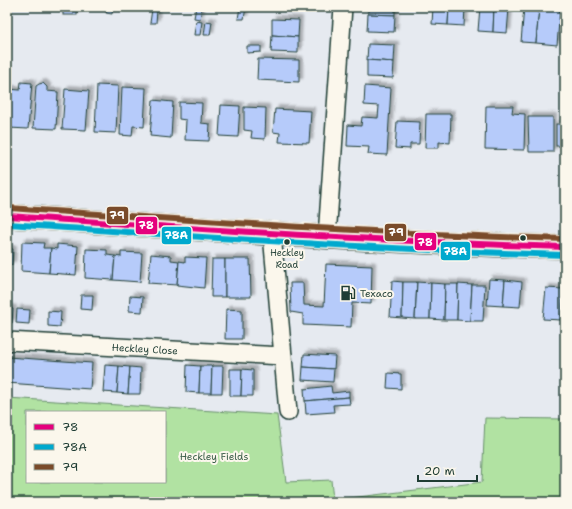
<svg xmlns="http://www.w3.org/2000/svg" width="572" height="509" viewBox="0 0 572 509" font-family="'Shantell Sans',sans-serif">
	<defs>
		<filter id="shadow"><feDropShadow dx="3.5" dy="-3.5" stdDeviation="1" flood-color="#0004"/></filter>
	</defs>
	<rect width="100%" height="100%" fill="#e6eaf0"/>
	<filter id="ink" filterUnits="userSpaceOnUse"><feTurbulence type="fractalNoise" baseFrequency=".025" numOctaves="2"/><feDisplacementMap in="SourceGraphic" scale="8" xChannelSelector="R" yChannelSelector="G"/><feConvolveMatrix kernelMatrix="1 2 1 2 8 2 1 2 1" color-interpolation-filters="sRGB"/></filter>
	<g filter="url(#ink)">
		<path fill="#b1e2a2" stroke="#68906b" fill-rule="evenodd" d="M 7,398 L 277,415 L 286,482 L 331,480 L 333,500 L 482,482 L 485,418 L 565,419 L 565,502 L 7,502 ZM 27,412 L 165,412 L 165,482 L 27,482 Z"/>
		<g fill="#b6cbfa" stroke="#1f3d34" filter="url(#shadow)">
			<rect x="63" y="7" width="14" height="8"/>
			<polygon points="107,7 113,7 112,14 106,13"/>
			<polygon points="196,7 202,7 200,19 194,18"/>
			<polygon points="240,7 246,7 244,19 238,19"/>
			<polygon points="277,7 304,7 304,9 277,8"/>
			<polygon points="368,7 395,7 395,15 368,14"/>
			<polygon points="433,7 449,7 448,25 432,24"/>
			<polygon points="449,7 465,7 464,26 448,25"/>
			<polygon points="480,7 494,7 493,32 478,31"/>
			<polygon points="494,7 502,7 502,8 509,8 507,33 493,32"/>
			<polygon points="524,7 539,8 536,43 521,42"/>
			<polygon points="539,8 560,10 557,45 536,43"/>
			<polygon points="152,9 157,10 156,23 150,23"/>
			<polygon points="368,14 395,15 394,32 367,31"/>
			<polygon points="272,19 299,20 298,37 272,35"/>
			<polygon points="196,21 202,22 200,35 194,35"/>
			<polygon points="206,21 212,22 210,35 204,35"/>
			<polygon points="272,35 298,37 298,53 271,52"/>
			<polygon points="368,44 395,45 394,62 367,60"/>
			<polygon points="247,46 261,46 261,52 247,53"/>
			<polygon points="258,59 299,60 299,82 257,80"/>
			<polygon points="367,60 394,62 393,78 367,77"/>
			<polygon points="21,82 32,83 28,129 9,128 10,119 7,119 7,89 20,90"/>
			<polygon points="43,83 47,87 47,91 58,92 56,129 33,128 36,86 39,84"/>
			<polygon points="97,85 118,86 116,133 95,132"/>
			<polygon points="365,86 391,88 387,155 368,154 369,147 347,146 348,125 361,126 362,117 378,118 379,106 364,105"/>
			<polygon points="122,87 146,88 144,127 133,126 132,136 120,135"/>
			<polygon points="65,89 89,91 86,130 62,129"/>
			<polygon points="153,100 173,102 171,138 150,136"/>
			<polygon points="179,102 202,103 201,123 210,124 209,141 185,140 186,120 179,119"/>
			<polygon points="221,105 240,106 238,137 219,136"/>
			<polygon points="486,106 513,106 512,113 525,114 524,150 485,149"/>
			<polygon points="244,107 266,108 265,139 251,138 252,131 244,130"/>
			<polygon points="275,109 311,111 309,143 279,142 280,133 273,132"/>
			<polygon points="426,114 451,114 450,143 439,142 439,148 425,148"/>
			<polygon points="528,117 553,117 553,152 529,152"/>
			<polygon points="397,121 420,122 419,144 410,144 410,149 395,148"/>
			<rect x="556" y="124" width="9" height="22"/>
			<polygon points="22,242 44,243 43,248 51,248 49,273 21,271"/>
			<polygon points="57,244 78,246 76,275 49,273 51,248 57,249"/>
			<polygon points="7,249 13,249 12,265 7,265"/>
			<polygon points="86,249 107,250 107,255 115,256 113,280 85,278"/>
			<polygon points="121,252 142,253 140,282 113,280 115,256 121,257"/>
			<polygon points="151,254 171,256 171,260 179,261 177,285 148,283"/>
			<polygon points="185,257 206,258 204,288 177,285 179,261 185,262"/>
			<polygon points="212,259 225,259 225,297 211,297"/>
			<polygon points="225,259 250,259 251,297 225,297"/>
			<polygon points="326,264 372,266 371,304 352,303 351,327 303,325 303,314 291,312 290,283 303,283 304,305 324,306"/>
			<polygon points="489,279 505,280 503,306 487,305"/>
			<polygon points="505,280 522,282 520,307 503,306"/>
			<polygon points="392,281 403,282 402,318 390,317"/>
			<polygon points="403,282 417,282 415,319 402,318"/>
			<polygon points="417,282 431,283 430,319 415,319"/>
			<polygon points="431,283 445,284 444,320 430,319"/>
			<polygon points="445,284 458,284 457,320 444,320"/>
			<polygon points="458,284 472,285 470,321 457,320"/>
			<polygon points="472,285 485,285 483,321 470,321"/>
			<polygon points="546,288 563,289 561,320 543,319"/>
			<polygon points="563,289 565,289 565,320 561,320"/>
			<polygon points="81,295 93,295 92,310 80,309"/>
			<polygon points="130,296 143,297 142,312 129,311"/>
			<polygon points="7,308 13,309 12,323 7,323"/>
			<polygon points="17,309 30,310 29,324 16,323"/>
			<polygon points="226,309 242,310 242,339 225,339"/>
			<polygon points="48,311 61,312 60,327 48,326"/>
			<polygon points="304,354 335,356 334,369 303,367"/>
			<polygon points="7,357 92,363 90,389 7,383"/>
			<polygon points="105,365 119,366 117,393 103,392"/>
			<polygon points="187,365 200,366 199,393 186,392"/>
			<polygon points="119,366 130,367 128,394 117,393"/>
			<polygon points="200,366 212,366 211,393 199,393"/>
			<polygon points="212,366 223,366 222,393 211,393"/>
			<polygon points="130,367 141,368 140,394 128,394"/>
			<polygon points="303,367 334,369 333,382 302,380"/>
			<polygon points="230,369 242,369 241,396 230,396"/>
			<polygon points="242,369 253,370 253,396 241,396"/>
			<polygon points="388,373 401,374 401,389 387,388"/>
			<polygon points="331,386 332,393 349,391 349,397 305,401 304,389"/>
			<polygon points="349,397 350,404 333,405 334,412 306,414 305,401"/>
		</g>
		<g fill="none" stroke-linecap="round" stroke-linejoin="round">
			<g stroke="#1f3d34" stroke-width="20">
				<g id="street">
					<polyline points="272,234 288,412"/>
					<polyline points="327,237 343,7"/>
					<path id="s1" d="M 7,341 L 283,356"/>
				</g>
			</g>
			<g stroke="#1f3d34" stroke-width="25">
				<path id="secondary" d="M 7,216 C 193,228 379,243 565,247"/>
			</g>
			<use href="#street" stroke="#fbf7ec" stroke-width="17"/>
			<use href="#secondary" stroke="#fbf7ec" stroke-width="22"/>
			<g stroke="#fbf7ec" stroke-width="9">
				<path id="bus-1" d="M 7,216 C 193,228 379,242 565,247"/>
			</g>
			<g stroke="#fbf7ec" stroke-width="9">
				<path id="bus-2" d="M 7,224 C 193,236 379,250 565,255"/>
			</g>
			<g stroke="#fbf7ec" stroke-width="9">
				<path id="bus-3" d="M 8,208 C 193,220 379,234 565,239"/>
			</g>
			<use href="#bus-1" stroke="#e5007d" stroke-width="6"/>
			<use href="#bus-2" stroke="#00a9ce" stroke-width="6"/>
			<use href="#bus-3" stroke="#7a4b2a" stroke-width="6"/>
		</g>
	</g>
	<defs>
		<g id="fuel-bare" transform="scale(1.2)"><path d="M-5.5-6h7V0h2V4h1.3V-2.5L3-4.5l.8-.8L6-3V5H2.5V1h-1V6h-7ZM-4.2-4.7v3.2H.2V-4.7Z" fill="#1f3d34" stroke="#fbf7ec" stroke-width="2.5" paint-order="stroke"/></g>
	</defs>
	<g fill-rule="evenodd">
		<use href="#fuel-bare" x="348" y="293"/>
	</g>
	<g fill="#1f3d34" stroke="#fbf7ec" stroke-width="1.5">
		<circle cx="523" cy="238" r="3.5"/>
		<circle cx="287" cy="242" r="3.5"/>
	</g>
	<g text-anchor="middle" dominant-baseline="central" stroke-width="4" stroke-linejoin="round" paint-order="stroke">
		<g font-size="9" fill="#1f3d34" stroke="#fbf7ec">
			<text x="287" y="253">Heckley<tspan x="287" dy="12">Road</tspan></text>
		</g>
		<g font-size="10" fill="#1f3d34" stroke="#fbf7ec" text-anchor="start">
			<text x="360" y="293">Texaco</text>
		</g>
		<g font-size="10" fill="#1f3d34" stroke="#fbf7ec">
			<text stroke="none"><textPath href="#s1" startOffset="138">Heckley Close</textPath></text>
		</g>
		<g font-size="10" fill="#3c5e4a" stroke="#fbf7ec">
			<text x="214" y="456">Heckley Fields</text>
		</g>
	</g>
	<g stroke="#fbf7ec" stroke-width="1.5">
		<rect x="106" y="206" width="23" height="19" rx="4" fill="#7a4b2a"/>
		<rect x="135" y="216" width="23" height="19" rx="4" fill="#e5007d"/>
		<rect x="384" y="223" width="23" height="19" rx="4" fill="#7a4b2a"/>
		<rect x="161" y="226" width="31" height="19" rx="4" fill="#00a9ce"/>
		<rect x="414" y="232" width="23" height="19" rx="4" fill="#e5007d"/>
		<rect x="440" y="241" width="31" height="20" rx="4" fill="#00a9ce"/>
	</g>
	<g font-size="11" text-anchor="middle" font-weight="bold" fill="#fff">
		<text x="117" y="219">79</text>
		<text x="146" y="229">78</text>
		<text x="396" y="236">79</text>
		<text x="176" y="239">78A</text>
		<text x="425" y="246">78</text>
		<text x="455" y="255">78A</text>
	</g>
	<rect width="572" height="509" fill="none" stroke="#fbf7ec" stroke-width="24"/>
	<rect x="12" y="12" width="548" height="485" fill="none" stroke="#1f3d34" stroke-width="1.5" filter="url(#ink)"/>
	<rect x="26" y="411" width="140" height="72" fill="#fbf7ec" stroke="#a3ada2"/>
	<rect x="34" y="424" width="20" height="6" fill="#e5007d" stroke="#a3ada2"/>
	<text x="62" y="431" font-size="12" fill="#1f3d34">78</text>
	<rect x="34" y="444" width="20" height="6" fill="#00a9ce" stroke="#a3ada2"/>
	<text x="62" y="451" font-size="12" fill="#1f3d34">78A</text>
	<rect x="34" y="464" width="20" height="6" fill="#7a4b2a" stroke="#a3ada2"/>
	<text x="62" y="471" font-size="12" fill="#1f3d34">79</text>
	<path d="M418 475v6h59v-6" fill="none" stroke="#1f3d34" stroke-width="2"/>
	<text x="424" y="475" font-size="12" fill="#1f3d34" stroke="#fbf7ec" stroke-width="3" paint-order="stroke">20 m</text>
</svg>
